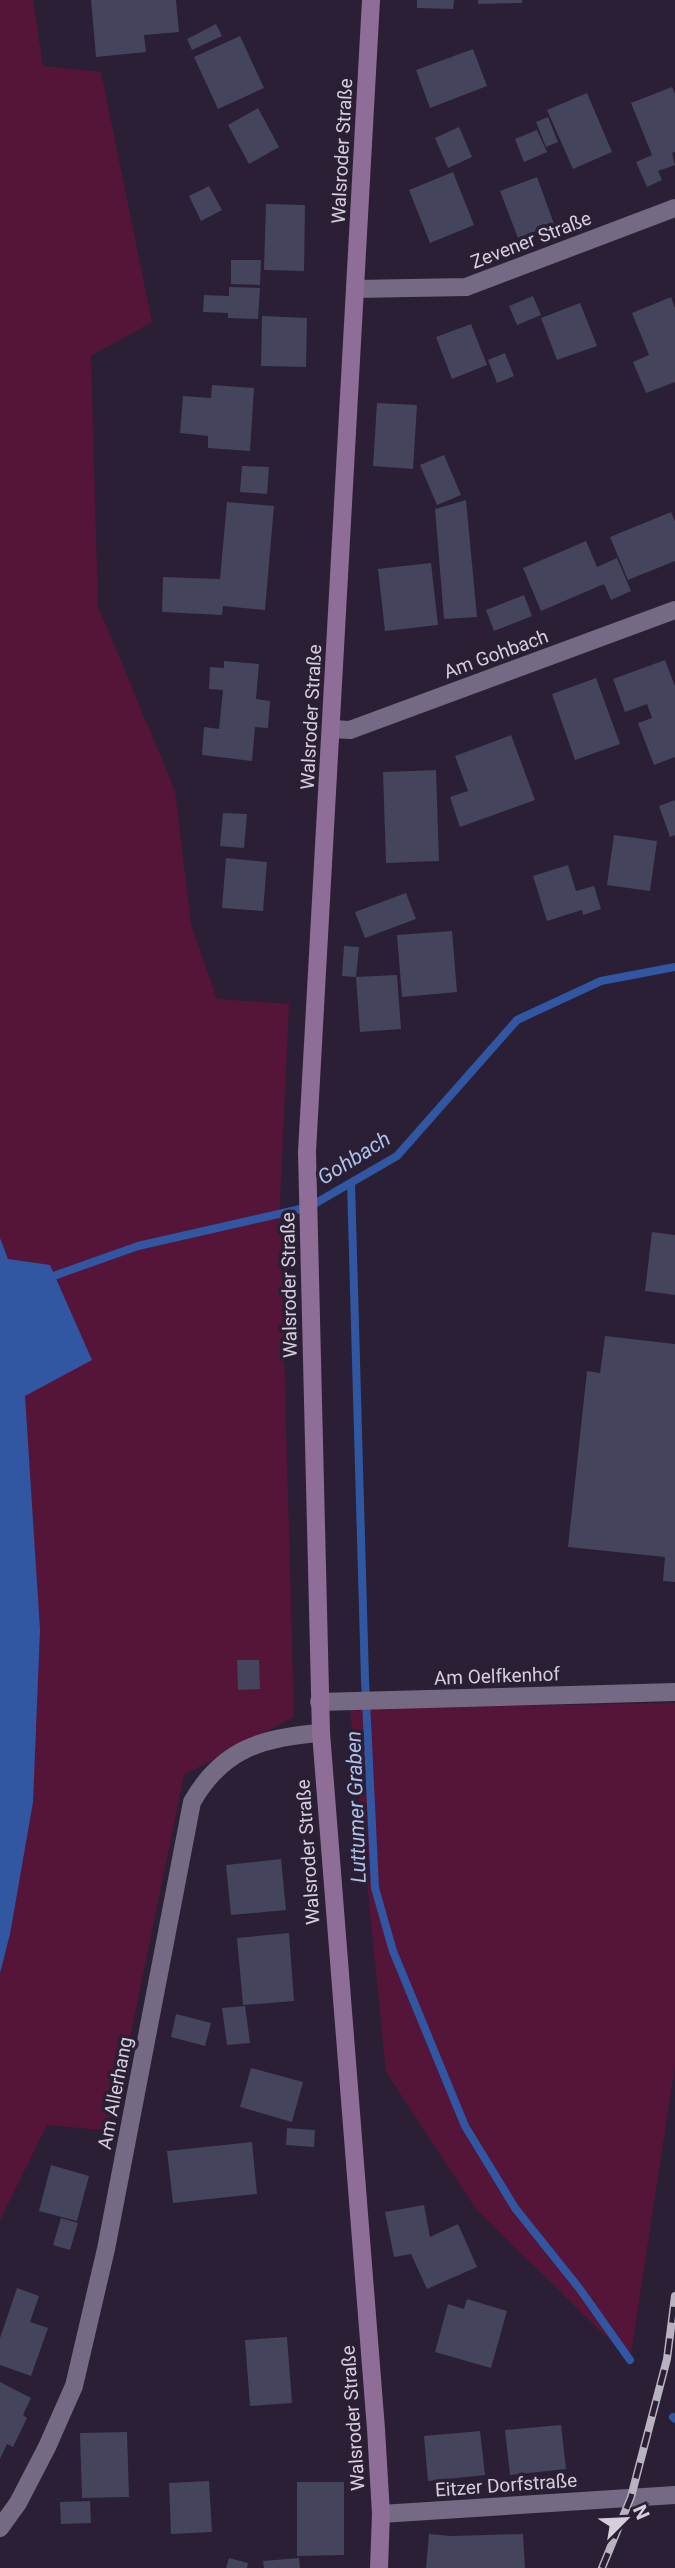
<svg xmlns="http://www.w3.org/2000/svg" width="675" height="2568" viewBox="0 0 675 2568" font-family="Roboto,sans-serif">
	<rect width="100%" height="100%" fill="#2a1f34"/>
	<g fill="#551539">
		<polygon points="0,0 33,0 43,66 101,72 152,322 91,356 98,606 175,791 191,924 217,999 289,1004 280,1203 294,1717 184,1775 111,2131 47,2125 0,2220"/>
		<polygon points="675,1703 675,2065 630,2360 476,2209 386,2072 350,1709"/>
	</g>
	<polygon fill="#3257a2" points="0,1238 8,1259 50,1265 92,1360 25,1396 40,1630 33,1802 10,1934 0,1973"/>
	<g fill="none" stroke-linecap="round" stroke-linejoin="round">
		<g stroke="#3257a2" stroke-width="8">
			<polyline points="351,1183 365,1680 375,1888 393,1951 465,2126 515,2208 579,2288 630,2360"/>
			<polyline points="45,1279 138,1246 309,1207 397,1156 517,1020 601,981 675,967"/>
			<polyline points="673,2417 675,2419"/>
		</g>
	</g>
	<g fill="#44445c">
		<polygon points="91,0 176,0 179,32 144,35 146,52 96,57"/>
		<polygon points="417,0 454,0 453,9 417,8"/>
		<polygon points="478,0 522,0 522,3 478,4"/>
		<polygon points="216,24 222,36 192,50 187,39"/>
		<polygon points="240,36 264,88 218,109 194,57"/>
		<polygon points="473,49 487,86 430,108 416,70"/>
		<polygon points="672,87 675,94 675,152 672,153 675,165 658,171 662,180 647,187 636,162 652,155 631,103"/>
		<polygon points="587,93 612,152 573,169 547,110"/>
		<polygon points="258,108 279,147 249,164 228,125"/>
		<polygon points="548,117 558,142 546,147 536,122"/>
		<polygon points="459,127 472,157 448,168 435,138"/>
		<polygon points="537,130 547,152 524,162 515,139"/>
		<polygon points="453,172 474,225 430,243 409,190"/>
		<polygon points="537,177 554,224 518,238 500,191"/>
		<polygon points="209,186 222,210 201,221 189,196"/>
		<polygon points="266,204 305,205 304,271 264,270"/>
		<polygon points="231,260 261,260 260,285 231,284"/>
		<polygon points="229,287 260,288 258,319 228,318 228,313 203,312 204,295 229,296"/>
		<polygon points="533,296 541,315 517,325 509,306"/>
		<polygon points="671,297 675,308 675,382 646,393 633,362 649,355 632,313"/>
		<polygon points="580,303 597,346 557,360 541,318"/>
		<polygon points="262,316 307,318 306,367 261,366"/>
		<polygon points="471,324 487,365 452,379 436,337"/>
		<polygon points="505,353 514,376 497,383 488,360"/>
		<polygon points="212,385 254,388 250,451 208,448 208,436 180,433 183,396 211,398"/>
		<polygon points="377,403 417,405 413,469 373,466"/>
		<polygon points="444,455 461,495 437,505 420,465"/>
		<polygon points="242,466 269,467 267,494 240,492"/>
		<polygon points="466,500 477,617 444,619 435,509"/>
		<polygon points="227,502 274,506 265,610 223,606 222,615 162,612 163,577 220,579"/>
		<polygon points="671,512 675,521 675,561 628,580 610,537"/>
		<polygon points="586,541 597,567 617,558 631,591 611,600 604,584 541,611 523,568"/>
		<polygon points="431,563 438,625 385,631 378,569"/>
		<polygon points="524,595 532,616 494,631 486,610"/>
		<polygon points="665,660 675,686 675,757 654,765 638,723 652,718 647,704 625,712 613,679"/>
		<polygon points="224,661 259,664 256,699 270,701 268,728 255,727 252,761 202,755 204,727 219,729 223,690 209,689 210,667 224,668"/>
		<polygon points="596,678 620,744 575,760 552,694"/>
		<polygon points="511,735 535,800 460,827 450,797 468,791 455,756"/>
		<polygon points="436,770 439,861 386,863 383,772"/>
		<polygon points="675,800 675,835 670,837 659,806"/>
		<polygon points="223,813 247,814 244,848 220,846"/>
		<polygon points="614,835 657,841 650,891 607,885"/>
		<polygon points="226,858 267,862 263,911 222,908"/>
		<polygon points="568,865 576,891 594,886 601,909 583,915 582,910 547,921 533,876"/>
		<polygon points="406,893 416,919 365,938 355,912"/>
		<polygon points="452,931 457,992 402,997 397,935"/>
		<polygon points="344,946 359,947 356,977 342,976"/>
		<polygon points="397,975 401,1029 360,1032 356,977"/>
		<polygon points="652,1232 675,1235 675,1295 645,1291"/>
		<polygon points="605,1336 675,1344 675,1582 663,1581 665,1557 568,1547 587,1371 600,1373"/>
		<polygon points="237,1660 259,1660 260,1689 238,1690"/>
		<polygon points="281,1859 286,1910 231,1915 226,1865"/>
		<polygon points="289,1933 294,2001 243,2005 237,1938"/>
		<polygon points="245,2006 250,2043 227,2045 222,2008"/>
		<polygon points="176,2014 211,2023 205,2046 171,2037"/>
		<polygon points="251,2068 303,2082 292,2122 240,2107"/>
		<polygon points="287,2128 315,2130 314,2147 286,2145"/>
		<polygon points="252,2142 257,2194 173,2203 167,2151"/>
		<polygon points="51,2165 89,2176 77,2221 39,2211"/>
		<polygon points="424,2205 430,2237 458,2224 477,2267 427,2289 411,2254 394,2257 385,2212"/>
		<polygon points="61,2218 78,2223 70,2250 53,2245"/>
		<polygon points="17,2288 39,2296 30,2322 48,2328 31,2376 0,2365 0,2338"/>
		<polygon points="467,2299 507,2311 491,2368 435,2352 448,2304 464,2309"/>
		<polygon points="287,2337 292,2403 250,2406 245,2340"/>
		<polygon points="0,2382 31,2398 23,2415 27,2418 13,2447 7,2444 0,2459"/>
		<polygon points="561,2425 566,2469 510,2475 505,2430"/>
		<polygon points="480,2431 485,2475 428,2481 424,2436"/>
		<polygon points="127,2432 129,2497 82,2498 80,2433"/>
		<polygon points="209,2481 212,2532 171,2534 169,2483"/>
		<polygon points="297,2482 344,2482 344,2555 297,2556"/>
		<polygon points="90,2501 91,2523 61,2524 60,2502"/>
		<polygon points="429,2534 452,2536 523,2534 525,2568 426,2568"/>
		<polygon points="229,2558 248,2563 247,2568 226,2568"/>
		<polygon points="299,2558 300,2568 264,2568 263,2561"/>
	</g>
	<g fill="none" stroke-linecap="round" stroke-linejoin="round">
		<g stroke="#756a83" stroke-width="18">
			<polyline points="355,289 466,287 675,208"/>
			<polyline points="331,729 350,730 675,610"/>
			<polyline points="319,1702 675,1692"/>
			<polyline points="381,2514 675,2495"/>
			<path d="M 0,2528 L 18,2503 L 47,2447 L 74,2386 L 106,2249 L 192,1802 C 222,1749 263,1737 321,1733"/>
		</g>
		<polyline stroke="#8e6d97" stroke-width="18" points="371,0 307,1152 321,1733 376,2429 381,2514 379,2568"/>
		<g stroke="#b9b2c1" stroke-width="8">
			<polyline id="rail" points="602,2568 631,2497 667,2359 675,2296"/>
		</g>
		<use href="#rail" stroke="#2a1f34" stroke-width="5" stroke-dasharray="16" stroke-linecap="butt"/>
	</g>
	<g text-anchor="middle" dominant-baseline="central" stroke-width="7" stroke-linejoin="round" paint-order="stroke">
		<g font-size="19" fill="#d5cfdd" stroke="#2a1f34">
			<text transform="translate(342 151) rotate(-87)">Walsroder Straße</text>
			<text transform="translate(531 240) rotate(-21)">Zevener Straße</text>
			<text transform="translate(496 654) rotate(-20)">Am Gohbach</text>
			<text transform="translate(311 717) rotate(-87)">Walsroder Straße</text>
			<text transform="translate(289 1285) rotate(-91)">Walsroder Straße</text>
			<text transform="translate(497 1676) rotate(-2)">Am Oelfkenhof</text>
			<text transform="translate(308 1852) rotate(-94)">Walsroder Straße</text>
			<text transform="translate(115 2093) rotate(-79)">Am Allerhang</text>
			<text transform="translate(353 2418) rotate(-94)">Walsroder Straße</text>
			<text transform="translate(506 2485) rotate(-4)">Eitzer Dorfstraße</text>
		</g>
		<g font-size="21" font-style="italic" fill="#acc2eb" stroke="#2a1f34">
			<text transform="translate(354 1158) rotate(-32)">Gohbach</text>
			<text transform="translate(356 1807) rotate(-92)">Luttumer Graben</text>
		</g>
	</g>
	<g transform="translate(626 2519) rotate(66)" stroke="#2a1f34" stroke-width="5" paint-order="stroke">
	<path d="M0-5L12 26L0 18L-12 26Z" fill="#d5cfdd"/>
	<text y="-10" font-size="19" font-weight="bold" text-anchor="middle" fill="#d5cfdd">N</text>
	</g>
</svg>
